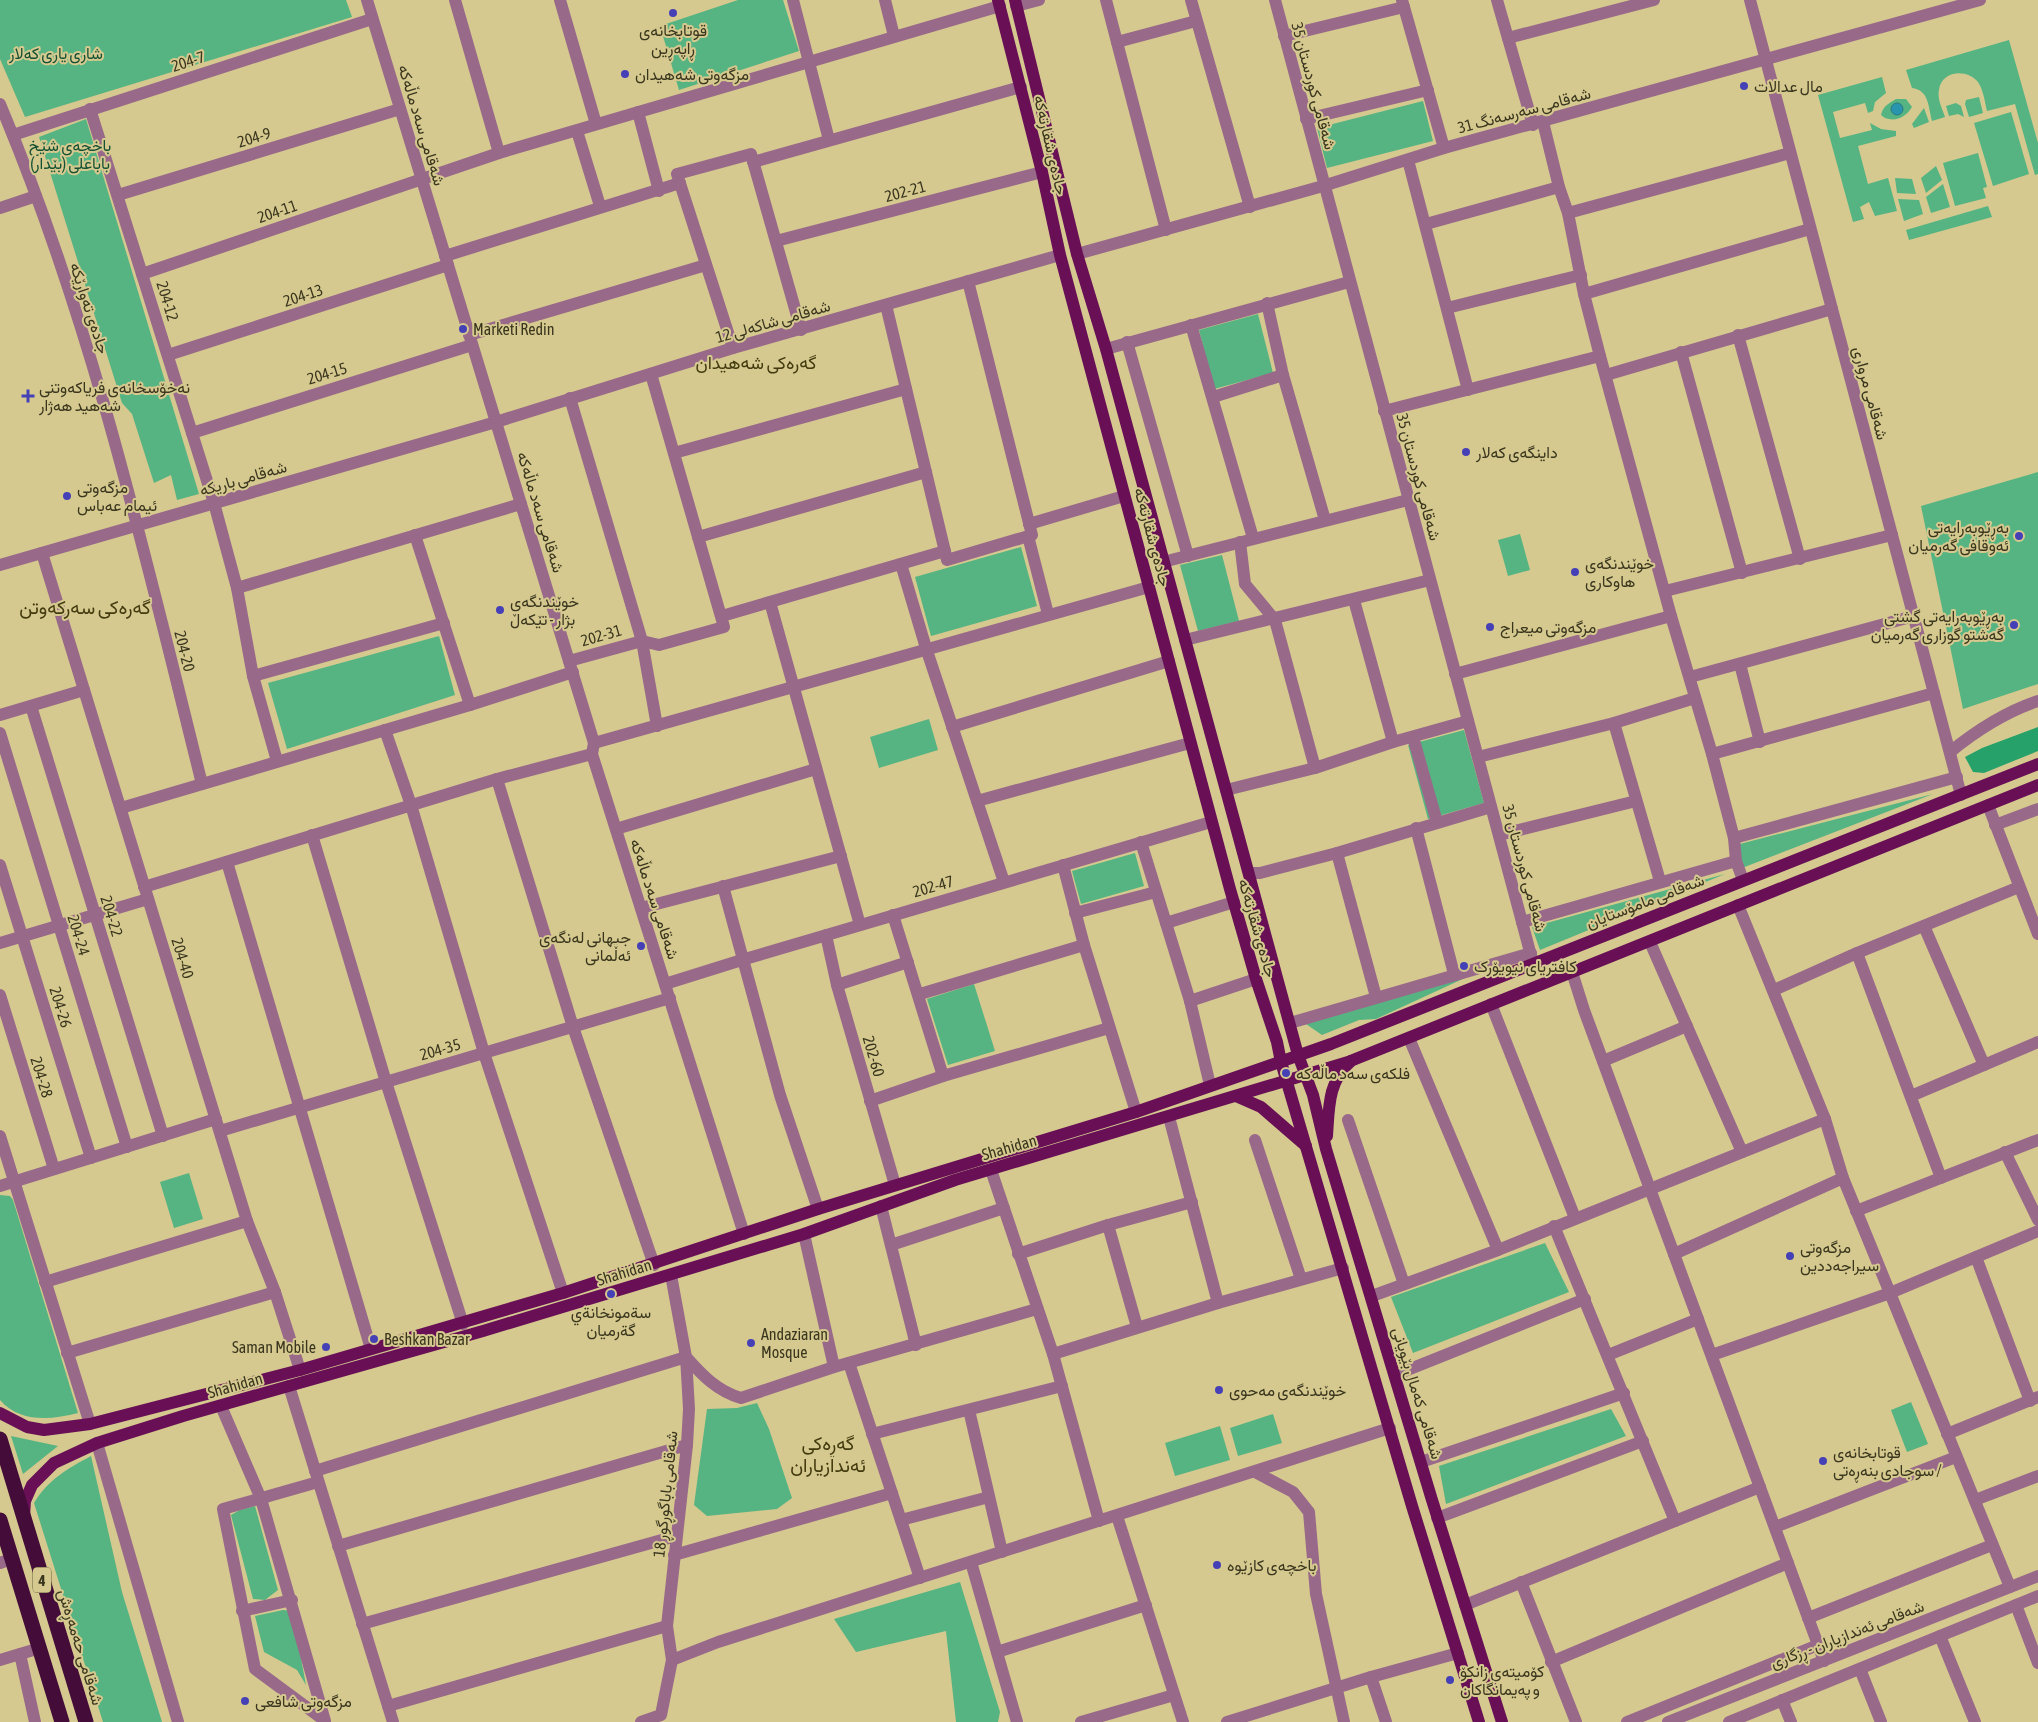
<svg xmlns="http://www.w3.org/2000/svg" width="2038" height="1722" viewBox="0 0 2038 1722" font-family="'Asap Condensed',Vazirmatn,sans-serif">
	<rect width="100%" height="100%" fill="#d5c98f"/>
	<g fill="#55b482">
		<polygon points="0,0 346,0 352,17 25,117 0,59"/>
		<polygon points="738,0 783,0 799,51 679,90 660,26"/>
		<path d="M 2009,40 L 2038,143 L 2038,174 L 2035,175 L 2015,104 L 1987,111 C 1985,102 1983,89 1978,82 C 1967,68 1941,71 1939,90 C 1937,99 1942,108 1945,117 L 1932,121 C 1928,106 1929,90 1912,88 L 1906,70 Z"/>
		<polygon points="1882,77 1886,93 1875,102 1873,111 1868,113 1865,103 1833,112 1840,138 1872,130 1870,123 1881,129 1896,131 1896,136 1858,146 1868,184 1888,178 1897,211 1875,216 1869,202 1860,207 1864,219 1853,222 1818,95"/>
		<polygon points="1979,97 1983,113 1969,117 1965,104 1966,100"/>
		<path d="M 1896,99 L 1906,99 L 1912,107 C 1906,117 1896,122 1885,118 L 1881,115 C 1883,106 1888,104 1896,99 Z"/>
		<polygon points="1423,101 1433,141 1327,168 1317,128"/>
		<polygon points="1956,103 1961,106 1964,117 1958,114 1949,116 1946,106"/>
		<polygon points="1924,108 1929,122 1914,128 1912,124"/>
		<polygon points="2011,112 2029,174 1993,186 1974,123"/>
		<polygon points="86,119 199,494 177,500 171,475 154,483 132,414 122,403 39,137"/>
		<polygon points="1978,153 1987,187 1983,188 1986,198 1955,206 1943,163"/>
		<polygon points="1936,166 1942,180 1926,193 1921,178"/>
		<polygon points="1895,178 1912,179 1916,194 1897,193"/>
		<polygon points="1943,184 1950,207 1931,213 1926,197"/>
		<polygon points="1898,199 1919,200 1923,214 1904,221"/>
		<polygon points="1988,206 1992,217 1909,240 1906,230"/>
		<polygon points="1258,314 1273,373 1214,389 1199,330"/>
		<polygon points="2038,472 2038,684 1963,709 1921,506"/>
		<polygon points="1520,534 1530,570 1508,576 1498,540"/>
		<polygon points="1021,547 1037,606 931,636 915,577"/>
		<polygon points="1222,555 1239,621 1198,631 1180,565"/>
		<polygon points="439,636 455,695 287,749 268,683"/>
		<polygon points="929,719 938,750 879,768 870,737"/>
		<polygon points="1464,730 1484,803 1428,819 1408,745"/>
		<polygon points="1933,794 1742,868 1736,845"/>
		<polygon points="1135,853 1144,886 1081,904 1072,871"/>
		<polygon points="1725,874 1540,950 1532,927"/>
		<polygon points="1467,977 1376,1019 1359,1020 1322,1035 1306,1024"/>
		<polygon points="974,984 995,1051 948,1065 927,999"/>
		<polygon points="189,1173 203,1219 174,1228 160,1182"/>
		<path d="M 0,1195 L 10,1196 L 13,1200 L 78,1413 C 51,1420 20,1423 0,1400 Z"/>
		<polygon points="1545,1243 1569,1292 1413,1353 1391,1297"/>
		<polygon points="1911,1402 1928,1444 1907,1452 1891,1410"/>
		<polygon points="757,1403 769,1429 792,1498 777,1509 707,1516 694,1505 707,1409 737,1408"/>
		<polygon points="1611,1409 1626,1436 1446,1504 1439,1466"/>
		<polygon points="1273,1414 1282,1443 1238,1456 1230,1428"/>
		<polygon points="1220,1426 1230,1460 1175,1476 1165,1443"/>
		<polygon points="11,1436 58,1446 23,1474"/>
		<path d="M 91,1456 L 122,1592 L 162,1722 L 103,1722 L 34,1503 C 49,1479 67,1469 91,1456 Z"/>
		<polygon points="255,1506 278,1590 265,1600 253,1599 231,1515 240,1510"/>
		<polygon points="960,1582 1000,1712 998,1722 956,1722 946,1631 856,1652 834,1619"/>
		<polygon points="283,1610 292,1611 306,1685 297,1670 264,1652 255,1616"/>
	</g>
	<polygon fill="#27a16a" points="2038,727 2038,751 1984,773 1973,772 1965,757 1982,748"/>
	<circle fill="#2894ae" stroke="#2d7883" cx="1897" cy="109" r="6"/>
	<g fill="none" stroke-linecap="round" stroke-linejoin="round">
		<g stroke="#99698a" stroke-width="12">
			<polyline points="367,0 594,743 592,754 744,1234"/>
			<polyline points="455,0 499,153"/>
			<polyline points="560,0 596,124"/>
			<polyline points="793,0 829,140"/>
			<polyline points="885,0 894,36"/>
			<polyline points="1106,0 1166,230"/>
			<polyline points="1191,0 1250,207"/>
			<polyline points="1275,0 1533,963"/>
			<polyline points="1402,0 1444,148"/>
			<polyline points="1497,0 1533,125"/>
			<polyline points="1750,0 1961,795"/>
			<polyline points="1016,6 1039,0"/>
			<polyline points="1284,36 1404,7"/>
			<polyline points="1508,38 1654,0"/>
			<polyline points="1117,42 1196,21"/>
			<path d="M 0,104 C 92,322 145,555 202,784"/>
			<polyline points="90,109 214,503 237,588 253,676 277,761"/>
			<polyline points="638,112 659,191"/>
			<polyline points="1306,119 1428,90"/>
			<polyline points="1543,122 1559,187 1568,213 1584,294 1600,356 1671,616 1712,754 1734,838 1736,861 1743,880"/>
			<polyline points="577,131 600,206"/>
			<polyline points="13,135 372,19"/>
			<polyline points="1408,160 1468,390"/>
			<polyline points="753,162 1021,87"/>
			<polyline points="118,195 400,109"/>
			<polyline points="0,208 36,196"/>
			<polyline points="1568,213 1790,153"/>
			<polyline points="1426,224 1559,187"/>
			<polyline points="776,241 1042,172"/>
			<polyline points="1077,254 1323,186 1444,148 1980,0"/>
			<polyline points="445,256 680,183"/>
			<polyline points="142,274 499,153 1000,6"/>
			<polyline points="1584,294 1810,229"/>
			<polyline points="1267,303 1283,375 1325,520"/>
			<polyline points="886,305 947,560 1032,535 968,281"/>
			<polyline points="1447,308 1581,275"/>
			<polyline points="1191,325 1253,538"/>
			<polyline points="469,335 706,265"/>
			<polyline points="1738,335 1800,559"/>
			<polyline points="1127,342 1188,556"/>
			<polyline points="733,348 677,174 751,154 801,330"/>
			<polyline points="1106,349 1349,282"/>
			<polyline points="1681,352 1742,573"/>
			<polyline points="168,355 448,265"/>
			<polyline points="1606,375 1832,309"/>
			<polyline points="1213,397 1283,375"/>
			<polyline points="570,398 642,641 657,726"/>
			<polyline points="1384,411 1600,356"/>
			<polyline points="192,433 472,345"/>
			<polyline points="674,453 906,389"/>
			<polyline points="1029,524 1124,496"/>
			<polyline points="415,535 470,705"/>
			<polyline points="1028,536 1048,614"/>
			<polyline points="698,537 926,472"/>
			<polyline points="1240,542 1245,584 1275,620 1315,768"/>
			<polyline points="42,553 247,1221 275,1292 300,1370"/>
			<polyline points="1163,562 1408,500"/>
			<polyline points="901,564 926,648 1004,882"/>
			<polyline points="0,565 496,422 733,348 1060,255"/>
			<polyline points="237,588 521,504"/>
			<polyline points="1665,591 1892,535"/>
			<polyline points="1354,600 1393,742"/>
			<polyline points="770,602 860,925"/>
			<polyline points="722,616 945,551"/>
			<polyline points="1185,640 1430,580"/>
			<polyline points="569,661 642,641 659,645 724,627 651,374"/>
			<polyline points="1740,664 1760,742"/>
			<polyline points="1455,674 1671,616"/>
			<polyline points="253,676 444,623"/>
			<polyline points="1690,677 1914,616"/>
			<polyline points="31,706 163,1136"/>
			<polyline points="0,715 84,690"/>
			<polyline points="1614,723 1660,881"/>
			<polyline points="952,727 1169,661"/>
			<polyline points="385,730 411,805 484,1053 563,1293"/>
			<polyline points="0,733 127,1147"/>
			<polyline points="1413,737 1437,822"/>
			<polyline points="594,743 1149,587"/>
			<path d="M 1950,752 C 1977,730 2005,712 2038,701"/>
			<polyline points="1712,754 1934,693"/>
			<polyline points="1478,757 1614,723 1695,698"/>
			<polyline points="497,779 573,1027 654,1265"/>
			<polyline points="1226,790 1315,768 1393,742 1468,721"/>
			<polyline points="977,801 1190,743"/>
			<polyline points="1988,805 2038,934"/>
			<polyline points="121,808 470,705 573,672"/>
			<polyline points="1995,825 2038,809"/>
			<polyline points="1416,828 1454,974"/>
			<polyline points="616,829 816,769"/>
			<polyline points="312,835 386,1082 463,1324"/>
			<polyline points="1499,835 1636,801"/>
			<polyline points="1734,838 1957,777"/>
			<polyline points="1141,842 1190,1001 1210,1085"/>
			<polyline points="1337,853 1376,997"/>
			<polyline points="227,862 371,1349"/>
			<polyline points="0,865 91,1158"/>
			<polyline points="1063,865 1084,945 1136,1112"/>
			<polyline points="1249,873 1260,873 1337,853 1491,807"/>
			<polyline points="723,886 780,1095 818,1209"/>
			<polyline points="144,887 497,779 592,754"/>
			<polyline points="1738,905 1825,1119 1843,1178 2010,1587"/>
			<polyline points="641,908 841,856"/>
			<polyline points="1075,913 1156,892"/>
			<polyline points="893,915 943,1076"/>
			<polyline points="1522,922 1736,861"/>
			<polyline points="1166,923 1234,902"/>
			<polyline points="1924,926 1984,1065"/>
			<polyline points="826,935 837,985 895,1185"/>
			<polyline points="1650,942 1742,1152"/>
			<polyline points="0,943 148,899"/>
			<polyline points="1857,953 1941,1178"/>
			<polyline points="1572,972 1584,1010 1824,1661"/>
			<polyline points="665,984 745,959 1211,822"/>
			<polyline points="837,985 908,962"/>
			<polyline points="1774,990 1857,953 2019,887"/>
			<polyline points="920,994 1084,945"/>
			<polyline points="0,995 54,1169"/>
			<polyline points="1190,1001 1256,979"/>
			<polyline points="1491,1004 1575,1218"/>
			<polyline points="1290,1023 1531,953"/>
			<polyline points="1409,1038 1498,1250"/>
			<polyline points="1603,1061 1687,1026"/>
			<polyline points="1911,1096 2038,1042"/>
			<polyline points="870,1101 943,1076 1109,1028"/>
			<polyline points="1169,1117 1218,1303"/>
			<polyline points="1348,1120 1404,1284"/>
			<polyline points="220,1131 670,998"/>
			<polyline points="0,1136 90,1424"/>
			<polyline points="1255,1140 1301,1279"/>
			<polyline points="2005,1152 2038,1220"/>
			<polyline points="991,1170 1053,1354 1099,1521"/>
			<polyline points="0,1186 216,1119"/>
			<polyline points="881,1206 916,1345"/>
			<polyline points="1856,1211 2038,1140"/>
			<polyline points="1108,1225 1137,1327"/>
			<polyline points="1554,1226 1675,1521"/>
			<polyline points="804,1234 834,1367"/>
			<polyline points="891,1245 1004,1208"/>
			<polyline points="1018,1254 1108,1225 1192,1202"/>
			<polyline points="1674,1254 1843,1178"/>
			<polyline points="1976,1257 2030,1401"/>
			<polyline points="45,1282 247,1221"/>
			<polyline points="1372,1296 1498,1250 1825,1119"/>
			<polyline points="67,1353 275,1292"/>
			<polyline points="1053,1354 1218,1303 1343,1268"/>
			<polyline points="1608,1355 1698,1319"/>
			<polyline points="1712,1355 1890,1293 2038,1231"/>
			<polyline points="849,1363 920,1578"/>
			<polyline points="1395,1375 1585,1299"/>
			<polyline points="289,1386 393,1722"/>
			<polyline points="221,1406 261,1499 325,1721"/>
			<polyline points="969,1410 1002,1552"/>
			<polyline points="872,1434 1062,1386"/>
			<polyline points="1947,1434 2038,1397"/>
			<polyline points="97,1443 178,1722"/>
			<polyline points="1421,1462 1624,1393"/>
			<path d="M 315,1471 L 686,1357 C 702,1375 717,1391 741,1398 L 834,1367 L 1037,1309"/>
			<polyline points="1255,1472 1293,1492 1309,1512 1316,1594 1344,1722"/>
			<polyline points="318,1482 223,1509 255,1669 324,1720"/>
			<polyline points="1975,1500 2038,1476"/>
			<polyline points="1117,1516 1183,1722"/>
			<polyline points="1437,1518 1643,1441"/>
			<polyline points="901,1520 989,1497"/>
			<polyline points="1775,1527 1956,1457"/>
			<polyline points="338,1546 687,1445"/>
			<polyline points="674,1555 892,1493"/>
			<polyline points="971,1562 1017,1722"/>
			<polyline points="0,1563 11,1559"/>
			<polyline points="1521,1582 1576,1722"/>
			<polyline points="1465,1605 1760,1487"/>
			<polyline points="2016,1605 2038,1663"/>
			<polyline points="242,1611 292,1600"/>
			<polyline points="1808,1618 1992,1545"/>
			<polyline points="362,1624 676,1536"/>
			<polyline points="1940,1636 1975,1722"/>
			<polyline points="997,1652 1146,1605"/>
			<polyline points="20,1654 35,1722"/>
			<polyline points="0,1660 40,1648"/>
			<polyline points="672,1660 718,1642 1390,1428"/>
			<polyline points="1551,1662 1788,1563"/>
			<polyline points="1860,1669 1881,1722"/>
			<polyline points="1371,1677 1386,1722"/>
			<polyline points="1782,1700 1791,1722"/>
			<polyline points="388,1706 667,1626"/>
			<polyline points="641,1722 661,1715 672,1660 667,1626 687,1445 689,1409 686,1357 671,1275"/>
			<polyline points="1081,1722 1174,1695"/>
			<polyline points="1227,1722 1371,1677 1458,1653"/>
			<polyline points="1627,1722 1818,1645"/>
			<polyline points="1668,1722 2038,1576"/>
			<polyline points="1729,1722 2038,1596"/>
		</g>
		<g stroke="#680f56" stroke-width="12">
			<polyline points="998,0 1042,172 1060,255 1230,889 1256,979 1277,1042 1281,1062 1412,1506 1479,1722"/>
			<polyline points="1015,0 1077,254 1106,349 1298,1055 1313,1095 1326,1149 1432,1500 1502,1722"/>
			<polyline points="1236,1096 1261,1107 1306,1146"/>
			<path d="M 1327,1136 C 1329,1107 1328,1081 1351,1061"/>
			<polyline points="0,1413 27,1427 44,1430 90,1424 300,1370 563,1293 818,1209 1136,1112 1331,1044 2038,764"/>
			<polyline points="24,1516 25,1501 32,1485 54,1463 97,1443 183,1416 483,1331 804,1234 955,1180 1348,1062 2038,785"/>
		</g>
		<g stroke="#440c38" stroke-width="15">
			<polyline points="0,1439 86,1722"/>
			<polyline points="0,1520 62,1722"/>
		</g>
	</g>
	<g fill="#4540b6" stroke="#d5c98f" stroke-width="2">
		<circle cx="673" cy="13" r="5"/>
		<circle cx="625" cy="74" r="5"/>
		<circle cx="1744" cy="86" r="5"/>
		<circle cx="463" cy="329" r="5"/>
		<path d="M25.5 388.5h5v5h5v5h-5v5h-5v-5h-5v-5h5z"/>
		<circle cx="1466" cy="452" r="5"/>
		<circle cx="67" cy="496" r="5"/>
		<circle cx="2019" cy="536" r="5"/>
		<circle cx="1575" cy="572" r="5"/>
		<circle cx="500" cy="610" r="5"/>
		<circle cx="2014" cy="625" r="5"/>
		<circle cx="1490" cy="627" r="5"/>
		<circle cx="641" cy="946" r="5"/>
		<circle cx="1464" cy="966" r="5"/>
		<circle cx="1286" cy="1073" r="5"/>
		<circle cx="1790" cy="1256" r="5"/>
		<circle cx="611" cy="1294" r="5"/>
		<circle cx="374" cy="1339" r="5"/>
		<circle cx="751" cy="1343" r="5"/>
		<circle cx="326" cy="1347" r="5"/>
		<circle cx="1219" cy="1390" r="5"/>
		<circle cx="1823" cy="1461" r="5"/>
		<circle cx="1217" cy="1565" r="5"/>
		<circle cx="1450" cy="1680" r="5"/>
		<circle cx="245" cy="1701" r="5"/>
	</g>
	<g text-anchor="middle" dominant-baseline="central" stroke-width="4" stroke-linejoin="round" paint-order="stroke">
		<rect fill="#d5c98f" stroke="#686240" stroke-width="1" x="33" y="1567.5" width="18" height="25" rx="4"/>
		<g font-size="15" font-weight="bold" fill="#3a361e">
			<text x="42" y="1580">4</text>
		</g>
		<g font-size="16" fill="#3a361e" stroke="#d5c98f" text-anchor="start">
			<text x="673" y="30" text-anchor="middle">قوتابخانەی<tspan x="673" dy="18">ڕاپەڕین</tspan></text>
			<text x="635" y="74">مزگەوتی شەهیدان</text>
			<text x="1754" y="86">مال عدالات</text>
			<text x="473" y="329">Marketi Redin</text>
			<text x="39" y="387">نەخۆسخانەی فریاکەوتنی<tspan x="39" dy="18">شەهید هەژار</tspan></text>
			<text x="1476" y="452">داینگەی کەلار</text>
			<text x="77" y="487">مزگەوتی<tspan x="77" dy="18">ئیمام عەباس</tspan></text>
			<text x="2009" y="527" text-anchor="end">بەڕێوبەرایەتی<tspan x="2009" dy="18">ئەوقافی گەرمیان</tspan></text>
			<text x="1585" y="563">خوێندنگەی<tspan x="1585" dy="18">هاوکاری</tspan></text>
			<text x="510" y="601">خوێندنگەی<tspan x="510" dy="18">بژار - تێکەڵ</tspan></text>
			<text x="2004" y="616" text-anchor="end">بەڕێوبەرایەتی گشتی<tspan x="2004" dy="18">گەشتو گوزاری گەرمیان</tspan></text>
			<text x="1500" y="627">مزگەوتی میعراج</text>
			<text x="631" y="937" text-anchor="end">جیهانی لەنگەی<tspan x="631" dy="18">ئەڵمانی</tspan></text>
			<text x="1474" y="966">کافتریای نیویۆرک</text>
			<text x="1296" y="1073">فلکەی سەد ماڵەکە</text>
			<text x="1800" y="1247">مزگەوتی<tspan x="1800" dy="18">سیراجەددین</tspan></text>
			<text x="611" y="1312" text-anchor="middle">سةمونخانةي<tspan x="611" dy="18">گةرميان</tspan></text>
			<text x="761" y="1334">Andaziaran<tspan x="761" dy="18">Mosque</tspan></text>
			<text x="384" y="1339">Beshkan Bazar</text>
			<text x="316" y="1347" text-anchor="end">Saman Mobile</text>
			<text x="1229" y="1390">خوێندنگەی مەحوی</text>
			<text x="1833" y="1452">قوتابخانەی<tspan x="1833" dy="18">سوجادی بنەڕەتی /</tspan></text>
			<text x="1227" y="1565">باخچەی کازێوە</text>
			<text x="1460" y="1671">کۆمیتەی زانکۆ<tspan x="1460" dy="18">و پەیمانگاکان</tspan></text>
			<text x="255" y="1701">مزگەوتی شافعی</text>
		</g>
		<g font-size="16" fill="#135033" stroke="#d5c98f">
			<text x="56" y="53">شاری یاری کەلار</text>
			<text x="70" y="145">باخچەی شێخ<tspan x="70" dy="18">باباعلی (بێدار)</tspan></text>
		</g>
		<g font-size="16" fill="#3a361e" stroke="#d5c98f">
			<text transform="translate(188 61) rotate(-18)">204-7</text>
			<text transform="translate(1314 86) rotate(75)">شەقامی کوردستان 35</text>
			<text transform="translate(1524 110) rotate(-15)">شەقامی سەرسەنگ 31</text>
			<text transform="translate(422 125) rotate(73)">شەقامی سەد ماڵەکە</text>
			<text transform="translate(254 137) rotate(-17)">204-9</text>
			<text transform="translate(1051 145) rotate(77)">جادەی شقارتەکە</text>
			<text transform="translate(905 191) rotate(-15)">202-21</text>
			<text transform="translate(277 211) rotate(-19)">204-11</text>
			<text transform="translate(303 295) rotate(-18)">204-13</text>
			<text transform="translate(168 301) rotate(73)">204-12</text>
			<text transform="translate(90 308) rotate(72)">جادەی تەوارێکە</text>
			<text transform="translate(773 321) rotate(-16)">شەقامی شاکەلی 12</text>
			<text transform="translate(327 373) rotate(-17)">204-15</text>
			<text transform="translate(1871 393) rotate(75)">شەقامی مرواری</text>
			<text transform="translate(1419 477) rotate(75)">شەقامی کوردستان 35</text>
			<text transform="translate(243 478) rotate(-16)">شەقامی باریکە</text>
			<text transform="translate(541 512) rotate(73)">شەقامی سەد ماڵەکە</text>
			<text transform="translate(1153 537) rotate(75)">جادەی شقارتەکە</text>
			<text transform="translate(601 635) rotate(-16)">202-31</text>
			<text transform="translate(185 651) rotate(76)">204-20</text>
			<text transform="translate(1525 868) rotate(75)">شەقامی کوردستان 35</text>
			<text transform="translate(933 886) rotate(-16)">202-47</text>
			<text transform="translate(655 899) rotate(72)">شەقامی سەد ماڵەکە</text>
			<text transform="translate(1645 901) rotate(-21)">شەقامی مامۆستایان</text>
			<text transform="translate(112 916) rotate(73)">204-22</text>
			<text transform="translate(1258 928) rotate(74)">جادەی شقارتەکە</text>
			<text transform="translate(79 935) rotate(73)">204-24</text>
			<text transform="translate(183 958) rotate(73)">204-40</text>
			<text transform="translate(61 1007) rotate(73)">204-26</text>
			<text transform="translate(440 1049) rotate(-16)">204-35</text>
			<text transform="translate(874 1056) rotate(74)">202-60</text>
			<text transform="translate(42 1077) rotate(73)">204-28</text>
			<text transform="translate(1009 1147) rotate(-16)">Shahidan</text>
			<text transform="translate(624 1272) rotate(-17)">Shahidan</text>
			<text transform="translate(235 1385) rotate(-16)">Shahidan</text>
			<text transform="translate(1418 1393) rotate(73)">شەقامی کەمال بێویانی</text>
			<text transform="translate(665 1494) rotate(-84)">شەقامی باباگوڕگوڕ 18</text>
			<text transform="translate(1847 1634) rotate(-21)">شەقامی ئەندازیاران - ڕزگاری</text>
			<text transform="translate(81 1647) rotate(73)">شەقامی حەمەڕەش</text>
		</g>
		<g font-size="18" fill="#433b0f" stroke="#d5c98f">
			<text x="756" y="362">گەرەکی شەهیدان</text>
		</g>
		<g font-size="19" fill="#433b0f" stroke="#d5c98f">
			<text x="85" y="607">گەرەکی سەرکەوتن</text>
			<text x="828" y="1443">گەڕەکی<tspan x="828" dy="22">ئەندازیاران</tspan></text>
		</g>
	</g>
</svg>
